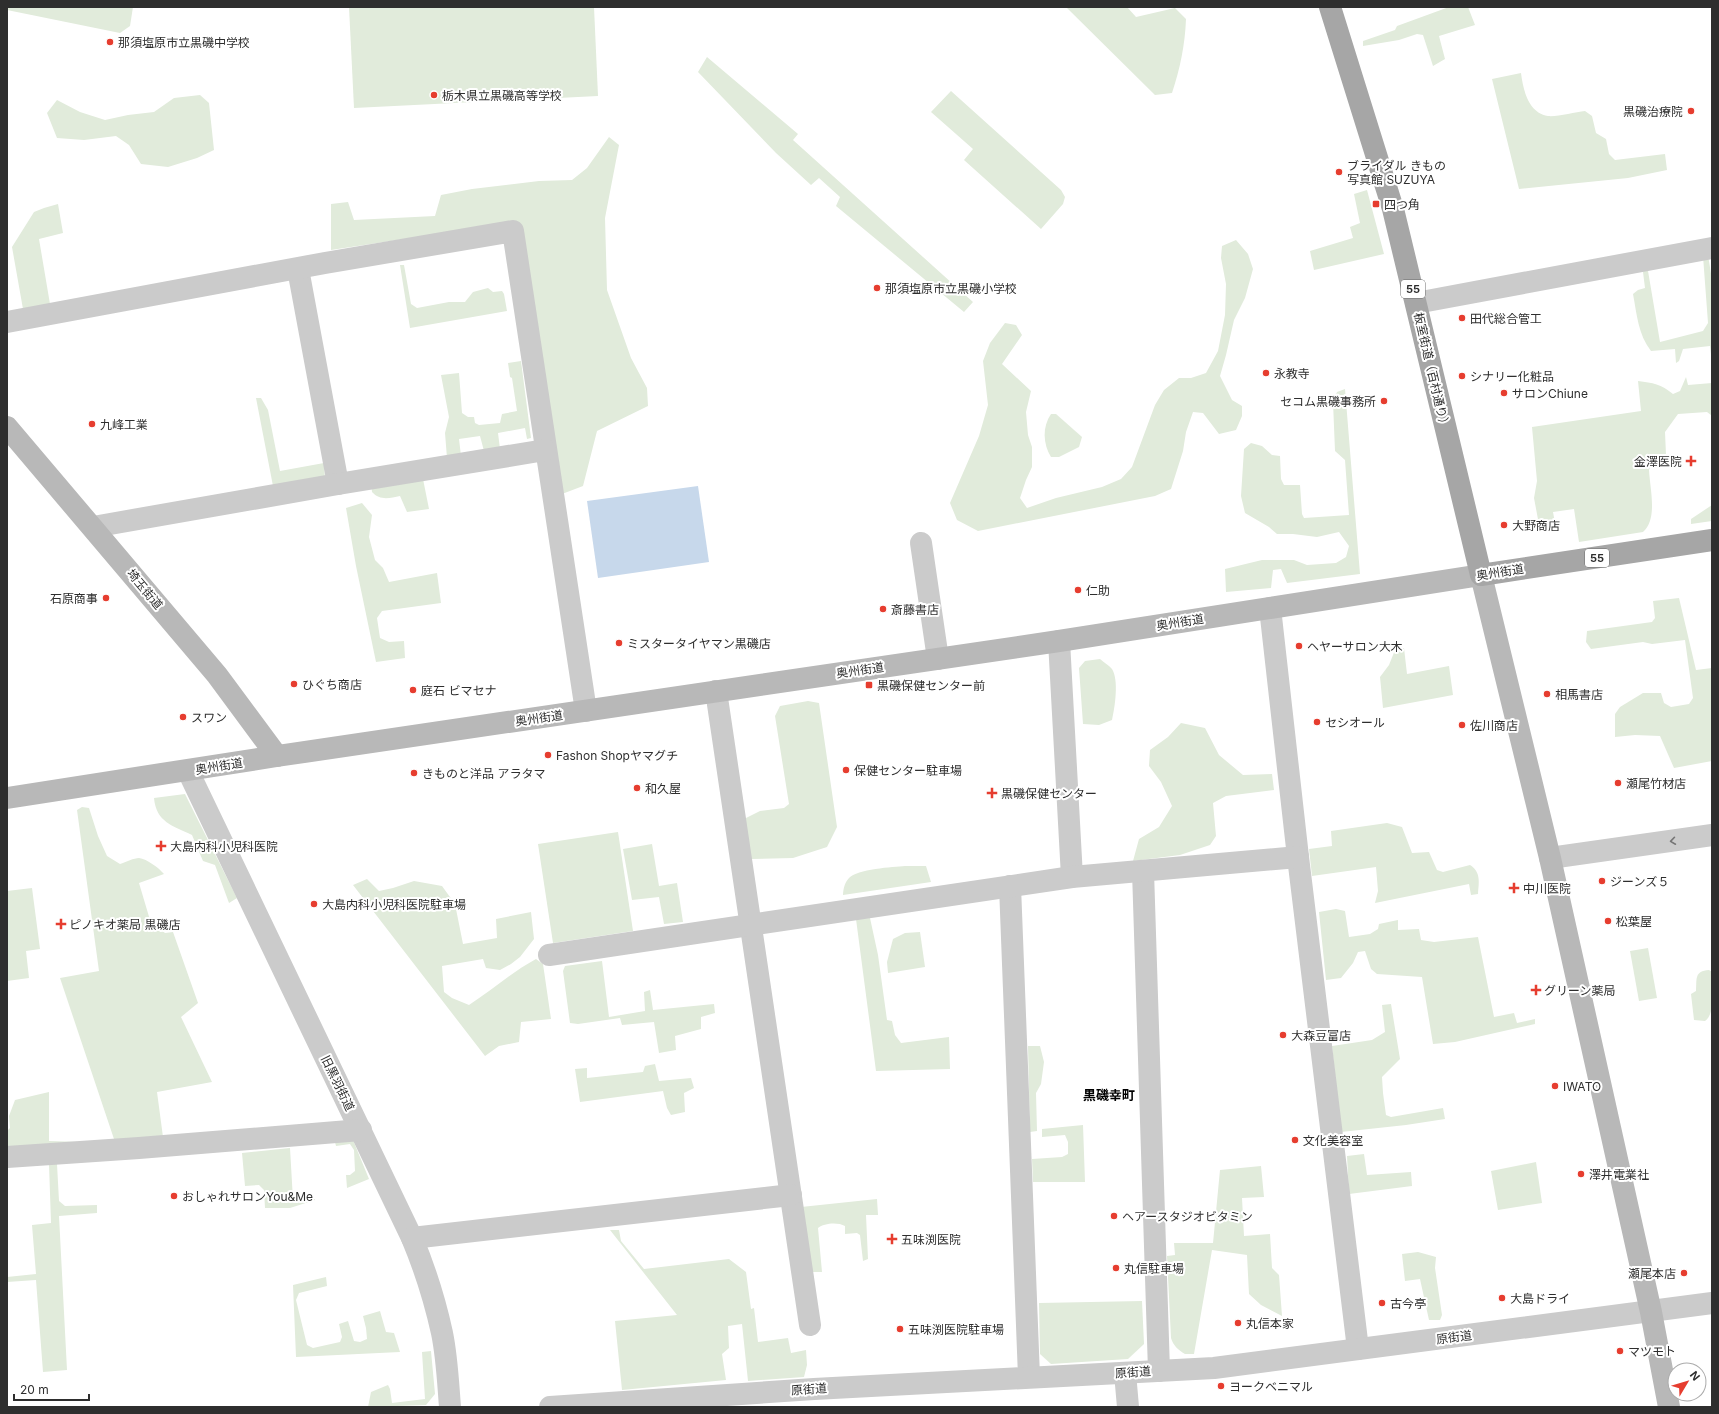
<svg xmlns="http://www.w3.org/2000/svg" width="1719" height="1414" viewBox="0 0 1719 1414" font-family="Inter,'Noto Sans JP',sans-serif">
	<rect width="100%" height="100%" fill="#fff"/>
	<g fill="#e1ebdb">
		<polygon points="7,7 133,7 130,26 120,33 7,10"/>
		<polygon points="349,7 594,7 598,96 354,108"/>
		<path d="M 1066,7 L 1127,7 L 1136,17 L 1175,8 L 1186,19 C 1185,45 1180,69 1172,93 L 1155,95 Z"/>
		<polygon points="1449,7 1468,7 1475,25 1439,36 1445,59 1433,66 1423,35 1417,34 1399,40 1363,46 1363,41 1395,30 1397,26"/>
		<polygon points="707,57 798,134 793,140 973,302 964,312 836,206 840,197 819,178 811,185 776,153 698,72"/>
		<path d="M 1521,73 C 1523,89 1528,113 1548,116 C 1557,117 1575,112 1585,111 L 1592,116 L 1596,133 L 1606,139 L 1609,154 L 1615,160 L 1665,154 L 1667,170 L 1628,178 L 1519,189 L 1492,79 Z"/>
		<polygon points="951,91 1061,190 1065,197 1063,204 1041,229 964,160 973,149 931,112"/>
		<polygon points="200,95 209,103 214,150 197,158 168,167 141,164 129,145 116,136 84,140 57,138 47,113 57,100 80,112 105,120 128,115 154,112 174,98"/>
		<polygon points="609,137 619,145 605,218 607,290 631,358 647,388 648,406 597,431 583,486 562,494 516,222 331,250 331,204 348,202 354,220 435,216 441,195 472,189 539,181 572,180 587,168"/>
		<polygon points="1367,190 1384,254 1314,270 1310,251 1353,238 1350,227 1360,223 1354,194"/>
		<polygon points="58,204 63,233 39,239 50,304 23,309 12,247 34,212 44,208"/>
		<polygon points="1236,240 1248,254 1253,269 1245,298 1234,320 1226,355 1220,376 1232,400 1242,406 1242,416 1236,430 1219,434 1203,413 1193,412 1186,432 1183,451 1171,489 1155,496 978,531 957,520 950,503 979,436 988,405 983,361 990,343 1005,323 1016,325 1022,335 1002,364 1031,391 1026,412 1028,435 1032,447 1032,467 1026,480 1020,498 1027,508 1056,498 1102,487 1121,479 1132,467 1155,405 1164,390 1179,378 1191,378 1206,373 1218,351 1225,315 1226,284 1221,258 1222,246"/>
		<path d="M 1708,255 L 1712,280 L 1712,363 L 1710,346 L 1683,349 L 1679,361 L 1676,363 L 1675,349 L 1651,351 C 1638,334 1637,315 1633,294 L 1638,290 L 1645,288 L 1642,264 L 1647,265 L 1660,342 L 1703,331 L 1708,323 L 1703,256 Z"/>
		<polygon points="400,265 404,265 411,304 417,308 449,302 465,302 473,292 488,288 493,292 502,291 504,294 507,311 410,328"/>
		<polygon points="521,361 531,438 527,439 525,428 498,433 500,449 484,451 480,436 459,439 461,456 447,458 445,433 449,417 441,375 459,373 462,413 468,417 474,417 475,423 479,425 500,423 502,414 517,411 512,378 510,377 508,363"/>
		<path d="M 1686,377 L 1688,385 L 1712,383 L 1712,426 L 1711,415 L 1707,412 L 1678,414 L 1665,432 L 1666,455 L 1651,465 L 1649,470 C 1650,489 1658,519 1643,532 L 1579,542 L 1574,509 L 1553,512 L 1555,523 L 1544,530 L 1540,530 L 1534,498 L 1537,481 L 1532,427 L 1641,411 L 1638,381 C 1653,383 1661,384 1673,394 L 1680,391 Z"/>
		<polygon points="1345,389 1360,574 1287,583 1281,569 1273,570 1271,588 1226,592 1225,569 1262,560 1294,560 1307,565 1336,563 1346,557 1349,546 1339,532 1317,537 1293,534 1277,534 1269,527 1245,513 1241,496 1244,449 1251,443 1262,446 1272,455 1280,456 1281,479 1284,485 1300,485 1302,514 1304,518 1349,515 1345,460 1335,451 1333,402 1337,392"/>
		<polygon points="256,398 261,398 268,410 280,471 324,463 325,479 273,486"/>
		<path d="M 1051,414 L 1056,414 L 1082,437 L 1079,447 L 1059,457 L 1051,457 C 1043,444 1042,427 1051,414 Z"/>
		<path d="M 422,474 L 429,509 L 407,512 L 400,496 C 390,498 380,501 372,492 L 371,482 Z"/>
		<polygon points="362,503 372,515 369,537 375,560 383,568 389,582 437,573 441,603 382,611 377,618 380,638 389,642 404,641 405,658 376,662 356,566 346,508"/>
		<polygon points="1712,505 1712,521 1691,524 1691,519"/>
		<polygon points="1679,598 1696,670 1712,668 1712,761 1674,768 1660,736 1635,735 1615,737 1615,714 1620,707 1643,693 1661,693 1664,703 1671,707 1689,704 1693,698 1685,640 1652,644 1643,642 1591,649 1586,642 1587,631 1652,622 1655,618 1653,601"/>
		<polygon points="1404,648 1407,674 1449,666 1453,695 1383,708 1380,677 1389,665 1395,650"/>
		<path d="M 1100,659 C 1103,662 1109,665 1112,669 C 1119,680 1115,707 1112,720 L 1099,725 L 1083,724 L 1079,668 L 1085,661 Z"/>
		<polygon points="808,701 819,703 837,827 827,847 793,858 751,859 744,819 760,811 784,808 789,804 775,716 780,706"/>
		<polygon points="1181,723 1205,728 1219,755 1243,775 1272,774 1274,790 1226,796 1213,803 1216,836 1210,845 1180,855 1133,861 1139,839 1159,827 1172,806 1161,782 1149,766 1150,750 1168,737"/>
		<path d="M 185,794 L 237,898 L 229,903 L 215,865 L 203,861 L 192,835 C 173,826 156,822 154,798 Z"/>
		<path d="M 82,807 L 89,808 L 98,836 L 107,856 L 120,864 C 126,862 134,858 139,858 C 147,859 159,868 164,874 L 139,883 L 150,920 L 165,933 L 173,932 L 198,1003 L 181,1017 L 212,1082 L 157,1092 L 163,1137 L 115,1142 L 60,978 L 99,971 L 77,810 Z"/>
		<path d="M 1387,823 L 1402,827 L 1412,853 L 1429,852 L 1437,870 L 1443,872 L 1470,865 C 1481,872 1479,882 1478,894 L 1471,895 L 1469,884 L 1375,903 L 1378,891 L 1376,867 L 1312,876 L 1309,849 L 1332,846 L 1331,831 Z"/>
		<polygon points="618,832 633,931 553,943 538,844"/>
		<polygon points="652,844 659,886 677,883 683,922 664,924 659,897 632,900 623,849"/>
		<path d="M 905,866 L 926,866 L 931,882 L 843,895 C 843,889 845,882 849,878 C 857,869 893,867 905,866 Z"/>
		<path d="M 367,879 L 379,891 L 393,888 L 414,881 L 442,886 L 455,904 L 463,944 L 497,938 L 496,919 L 531,912 L 534,939 L 520,957 L 511,964 L 500,970 L 486,968 L 483,959 L 442,966 L 444,992 L 452,998 L 469,1005 C 492,990 512,972 536,959 L 543,964 L 551,1019 L 521,1022 L 519,1042 L 499,1046 L 485,1056 L 353,885 Z"/>
		<polygon points="32,888 40,949 26,951 29,978 7,981 7,891"/>
		<polygon points="1336,909 1345,911 1349,937 1370,934 1378,929 1379,924 1398,920 1398,930 1419,929 1421,940 1434,942 1478,937 1494,1017 1514,1013 1517,1023 1535,1019 1535,1024 1455,1042 1433,1044 1422,977 1377,974 1371,969 1365,951 1358,952 1353,963 1341,978 1326,980 1319,912"/>
		<polygon points="870,918 878,955 887,1020 892,1021 895,1035 901,1043 949,1037 950,1069 876,1071 856,919"/>
		<polygon points="920,932 925,967 888,973 887,962 893,939 905,933"/>
		<polygon points="1648,948 1657,998 1639,1001 1630,951"/>
		<polygon points="602,961 609,1017 645,1011 644,992 650,990 653,1010 714,1004 715,1013 701,1017 701,1029 675,1036 676,1050 659,1053 654,1022 622,1025 620,1018 578,1024 570,1023 563,971 565,966"/>
		<path d="M 1709,970 L 1712,972 C 1712,985 1716,1014 1705,1021 L 1694,1020 L 1691,994 L 1696,991 C 1697,979 1694,971 1709,970 Z"/>
		<polygon points="1391,1004 1400,1059 1382,1077 1383,1093 1386,1115 1391,1117 1443,1108 1445,1119 1406,1125 1341,1132 1332,1046 1372,1040 1385,1032 1382,1005"/>
		<polygon points="1028,1046 1040,1046 1044,1062 1041,1084 1036,1093 1037,1131 1030,1132"/>
		<polygon points="655,1064 659,1081 691,1078 694,1088 684,1093 685,1112 671,1115 667,1108 663,1091 580,1102 575,1069 587,1068 587,1078 643,1072 645,1066"/>
		<polygon points="49,1092 49,1141 83,1142 7,1147 7,1131 10,1128 9,1116 15,1100"/>
		<polygon points="1083,1125 1085,1182 1033,1182 1032,1159 1062,1157 1068,1154 1068,1142 1065,1135 1042,1137 1042,1129"/>
		<polygon points="353,1140 369,1179 347,1188 346,1175 350,1175 355,1171 354,1150 350,1144 336,1146 335,1142"/>
		<polygon points="290,1148 293,1200 315,1199 315,1200 290,1208 265,1208 264,1190 259,1185 245,1186 242,1153"/>
		<polygon points="1364,1154 1367,1175 1411,1172 1412,1186 1349,1194 1347,1156"/>
		<polygon points="1536,1162 1542,1203 1498,1210 1491,1171"/>
		<polygon points="49,1164 57,1164 59,1201 65,1206 97,1205 97,1213 59,1216 67,1370 43,1372 36,1280 7,1282 7,1277 36,1274 32,1225 51,1223"/>
		<path d="M 1261,1166 L 1264,1197 L 1242,1198 L 1244,1236 L 1270,1234 L 1272,1268 L 1279,1275 L 1282,1316 L 1261,1305 L 1249,1294 L 1247,1255 L 1212,1250 L 1194,1354 L 1185,1354 C 1178,1350 1173,1345 1171,1338 L 1167,1256 L 1175,1255 L 1174,1243 L 1213,1243 L 1220,1170 Z"/>
		<path d="M 877,1199 L 878,1215 L 866,1215 L 868,1259 L 863,1261 L 860,1235 L 857,1233 L 845,1234 L 845,1226 C 838,1222 824,1223 818,1228 L 822,1272 L 810,1272 L 801,1207 Z"/>
		<polygon points="610,1230 619,1230 621,1241 644,1269 729,1259 746,1272 751,1309 754,1308 758,1342 788,1338 791,1353 806,1350 807,1365 804,1377 748,1381 742,1324 728,1326 729,1348 722,1354 726,1380 622,1390 615,1321 677,1315"/>
		<polygon points="1418,1252 1436,1257 1435,1268 1442,1315 1440,1320 1429,1320 1420,1279 1405,1281 1402,1254"/>
		<polygon points="326,1277 327,1286 299,1293 296,1300 307,1345 313,1348 340,1342 342,1337 339,1324 348,1321 354,1341 360,1342 367,1339 366,1328 363,1316 380,1311 386,1332 394,1333 400,1352 296,1357 293,1285"/>
		<polygon points="1142,1301 1144,1344 1128,1359 1051,1364 1040,1354 1039,1303"/>
		<polygon points="431,1351 435,1394 426,1405 368,1407 371,1392 388,1385 390,1389 392,1403 425,1399 422,1352"/>
	</g>
	<polygon fill="#c7d8eb" points="698,486 709,562 598,578 587,501"/>
	<g fill="none" stroke-linecap="round" stroke-linejoin="round">
		<g stroke="#cbcbcb" stroke-width="22">
			<polyline points="298,269 338,484"/>
			<polyline points="1416,303 1712,248"/>
			<polyline points="7,322 325,263 513,231 586,711"/>
			<polyline points="93,527 338,484 545,450"/>
			<polyline points="921,543 938,659"/>
			<polyline points="1270,608 1298,857 1358,1349"/>
			<polyline points="1059,641 1072,877"/>
			<polyline points="716,691 810,1325"/>
			<path d="M 188,771 L 412,1238 C 425,1269 435,1301 442,1333 C 447,1357 448,1382 450,1407"/>
			<polyline points="1550,858 1712,835"/>
			<polyline points="1143,871 1159,1371"/>
			<polyline points="1010,886 1029,1377"/>
			<polyline points="549,955 1072,877 1298,857"/>
			<polyline points="7,1157 139,1148 361,1130"/>
			<polyline points="412,1238 791,1195"/>
			<polyline points="1125,1373 1128,1407"/>
			<polyline points="550,1407 814,1389 1214,1368 1712,1303"/>
		</g>
		<g stroke="#b8b8b8" stroke-width="22">
			<polyline points="7,427 217,675 277,756"/>
			<polyline points="7,798 277,756 1059,641 1481,575 1550,858 1651,1312 1669,1407"/>
		</g>
		<polyline stroke="#a6a6a6" stroke-width="22" points="1330,7 1393,209 1481,575 1712,540"/>
	</g>
	<defs><path id="oneway-chevron" d="M-2-3.5L2.5 0L-2 3.5" fill="none" stroke-width="1.6" stroke-linecap="round" stroke-linejoin="round"/></defs>
	<use stroke="#757575" href="#oneway-chevron" transform="translate(1673 841) rotate(172)"/>
	<g fill="#e63d2f" stroke="#fff" stroke-width="1.5">
		<circle cx="110" cy="42" r="4"/>
		<circle cx="434" cy="95" r="4"/>
		<circle cx="1691" cy="111" r="4"/>
		<circle cx="1339" cy="172" r="4"/>
		<rect x="1372" y="200" width="8" height="8" rx="2"/>
		<circle cx="877" cy="288" r="4"/>
		<circle cx="1462" cy="318" r="4"/>
		<circle cx="1266" cy="373" r="4"/>
		<circle cx="1462" cy="376" r="4"/>
		<circle cx="1504" cy="393" r="4"/>
		<circle cx="1384" cy="401" r="4"/>
		<circle cx="92" cy="424" r="4"/>
		<path d="M1689 455h4v4h4v4h-4v4h-4v-4h-4v-4h4z"/>
		<circle cx="1504" cy="525" r="4"/>
		<circle cx="1078" cy="590" r="4"/>
		<circle cx="106" cy="598" r="4"/>
		<circle cx="883" cy="609" r="4"/>
		<circle cx="619" cy="643" r="4"/>
		<circle cx="1299" cy="646" r="4"/>
		<circle cx="294" cy="684" r="4"/>
		<rect x="865" y="681" width="8" height="8" rx="2"/>
		<circle cx="413" cy="690" r="4"/>
		<circle cx="1547" cy="694" r="4"/>
		<circle cx="183" cy="717" r="4"/>
		<circle cx="1317" cy="722" r="4"/>
		<circle cx="1462" cy="725" r="4"/>
		<circle cx="548" cy="755" r="4"/>
		<circle cx="846" cy="770" r="4"/>
		<circle cx="414" cy="773" r="4"/>
		<circle cx="1618" cy="783" r="4"/>
		<circle cx="637" cy="788" r="4"/>
		<path d="M990 787h4v4h4v4h-4v4h-4v-4h-4v-4h4z"/>
		<path d="M159 840h4v4h4v4h-4v4h-4v-4h-4v-4h4z"/>
		<circle cx="1602" cy="881" r="4"/>
		<path d="M1512 882h4v4h4v4h-4v4h-4v-4h-4v-4h4z"/>
		<circle cx="314" cy="904" r="4"/>
		<circle cx="1608" cy="921" r="4"/>
		<path d="M59 918h4v4h4v4h-4v4h-4v-4h-4v-4h4z"/>
		<path d="M1534 984h4v4h4v4h-4v4h-4v-4h-4v-4h4z"/>
		<circle cx="1283" cy="1035" r="4"/>
		<circle cx="1555" cy="1086" r="4"/>
		<circle cx="1295" cy="1140" r="4"/>
		<circle cx="1581" cy="1174" r="4"/>
		<circle cx="174" cy="1196" r="4"/>
		<circle cx="1114" cy="1216" r="4"/>
		<path d="M890 1233h4v4h4v4h-4v4h-4v-4h-4v-4h4z"/>
		<circle cx="1116" cy="1268" r="4"/>
		<circle cx="1684" cy="1273" r="4"/>
		<circle cx="1502" cy="1298" r="4"/>
		<circle cx="1382" cy="1303" r="4"/>
		<circle cx="1238" cy="1323" r="4"/>
		<circle cx="900" cy="1329" r="4"/>
		<circle cx="1620" cy="1351" r="4"/>
		<circle cx="1221" cy="1386" r="4"/>
	</g>
	<g text-anchor="middle" dominant-baseline="central" stroke-width="4" stroke-linejoin="round" paint-order="stroke">
		<g fill="#fff" stroke="#6d6d6d" stroke-width="1">
			<rect x="1401" y="280" width="24" height="18" rx="3"/>
			<rect x="1585" y="549" width="24" height="18" rx="3"/>
		</g>
		<g font-size="11" font-weight="bold" fill="#2e2e2e">
			<text x="1413" y="289">55</text>
			<text x="1597" y="558">55</text>
		</g>
		<g font-size="12" fill="#2e2e2e" stroke="#fff" text-anchor="start">
			<text x="118" y="42">那須塩原市立黒磯中学校</text>
			<text x="442" y="95">栃木県立黒磯高等学校</text>
			<text x="1683" y="111" text-anchor="end">黒磯治療院</text>
			<text x="1347" y="165">ブライダル きもの<tspan x="1347" dy="14">写真館 SUZUYA</tspan></text>
			<text x="1384" y="204">四つ角</text>
			<text x="885" y="288">那須塩原市立黒磯小学校</text>
			<text x="1470" y="318">田代総合管工</text>
			<text x="1274" y="373">永教寺</text>
			<text x="1470" y="376">シナリー化粧品</text>
			<text x="1512" y="393">サロンChiune</text>
			<text x="1376" y="401" text-anchor="end">セコム黒磯事務所</text>
			<text x="100" y="424">九峰工業</text>
			<text x="1682" y="461" text-anchor="end">金澤医院</text>
			<text x="1512" y="525">大野商店</text>
			<text x="1086" y="590">仁助</text>
			<text x="98" y="598" text-anchor="end">石原商事</text>
			<text x="891" y="609">斎藤書店</text>
			<text x="627" y="643">ミスタータイヤマン黒磯店</text>
			<text x="1307" y="646">ヘヤーサロン大木</text>
			<text x="302" y="684">ひぐち商店</text>
			<text x="877" y="685">黒磯保健センター前</text>
			<text x="421" y="690">庭石 ビマセナ</text>
			<text x="1555" y="694">相馬書店</text>
			<text x="191" y="717">スワン</text>
			<text x="1325" y="722">セシオール</text>
			<text x="1470" y="725">佐川商店</text>
			<text x="556" y="755">Fashon Shopヤマグチ</text>
			<text x="854" y="770">保健センター駐車場</text>
			<text x="422" y="773">きものと洋品 アラタマ</text>
			<text x="1626" y="783">瀬尾竹材店</text>
			<text x="645" y="788">和久屋</text>
			<text x="1001" y="793">黒磯保健センター</text>
			<text x="170" y="846">大島内科小児科医院</text>
			<text x="1610" y="881">ジーンズ５</text>
			<text x="1523" y="888">中川医院</text>
			<text x="322" y="904">大島内科小児科医院駐車場</text>
			<text x="1616" y="921">松葉屋</text>
			<text x="69" y="924">ピノキオ薬局 黒磯店</text>
			<text x="1544" y="990">グリーン薬局</text>
			<text x="1291" y="1035">大森豆富店</text>
			<text x="1563" y="1086">IWATO</text>
			<text x="1303" y="1140">文化美容室</text>
			<text x="1589" y="1174">澤井電業社</text>
			<text x="182" y="1196">おしゃれサロンYou&amp;Me</text>
			<text x="1122" y="1216">ヘアースタジオビタミン</text>
			<text x="901" y="1239">五味渕医院</text>
			<text x="1124" y="1268">丸信駐車場</text>
			<text x="1676" y="1273" text-anchor="end">瀬尾本店</text>
			<text x="1510" y="1298">大島ドライ</text>
			<text x="1390" y="1303">古今亭</text>
			<text x="1246" y="1323">丸信本家</text>
			<text x="908" y="1329">五味渕医院駐車場</text>
			<text x="1628" y="1351">マツモト</text>
			<text x="1229" y="1386">ヨークベニマル</text>
		</g>
		<g font-size="12" fill="#2e2e2e" stroke="#fff">
			<text transform="translate(1432 371) rotate(77)">板室街道（百村通り）</text>
			<text transform="translate(1500 572) rotate(-9)">奥州街道</text>
			<text transform="translate(145 589) rotate(50)">埼玉街道</text>
			<text transform="translate(1180 622) rotate(-9)">奥州街道</text>
			<text transform="translate(860 670) rotate(-8)">奥州街道</text>
			<text transform="translate(539 718) rotate(-8)">奥州街道</text>
			<text transform="translate(219 766) rotate(-9)">奥州街道</text>
			<text transform="translate(338 1083) rotate(64)">旧黒羽街道</text>
			<text transform="translate(1454 1337) rotate(-7)">原街道</text>
			<text transform="translate(1133 1372) rotate(-4)">原街道</text>
			<text transform="translate(809 1389) rotate(-4)">原街道</text>
		</g>
		<g font-size="13" font-weight="bold" fill="#000" stroke="#fff">
			<text x="1109" y="1095">黒磯幸町</text>
		</g>
	</g>
	<rect width="1719" height="1414" fill="none" stroke="#2e2e2e" stroke-width="16"/>
	<g transform="translate(1687 1382) rotate(52)"><circle r="19" fill="#ffffff" stroke="#ababab"/>
	<path d="M0-3L7 15L0 10L-7 15Z" fill="#e63d2f"/>
	<text y="-6" font-size="11" font-weight="bold" text-anchor="middle" fill="#2e2e2e">N</text>
	</g>
	<path d="M14 1394v6h75v-6" fill="none" stroke="#2e2e2e" stroke-width="2"/>
	<text x="20" y="1394" font-size="12" fill="#2e2e2e" stroke="#ffffff" stroke-width="3" paint-order="stroke">20 m</text>
</svg>
